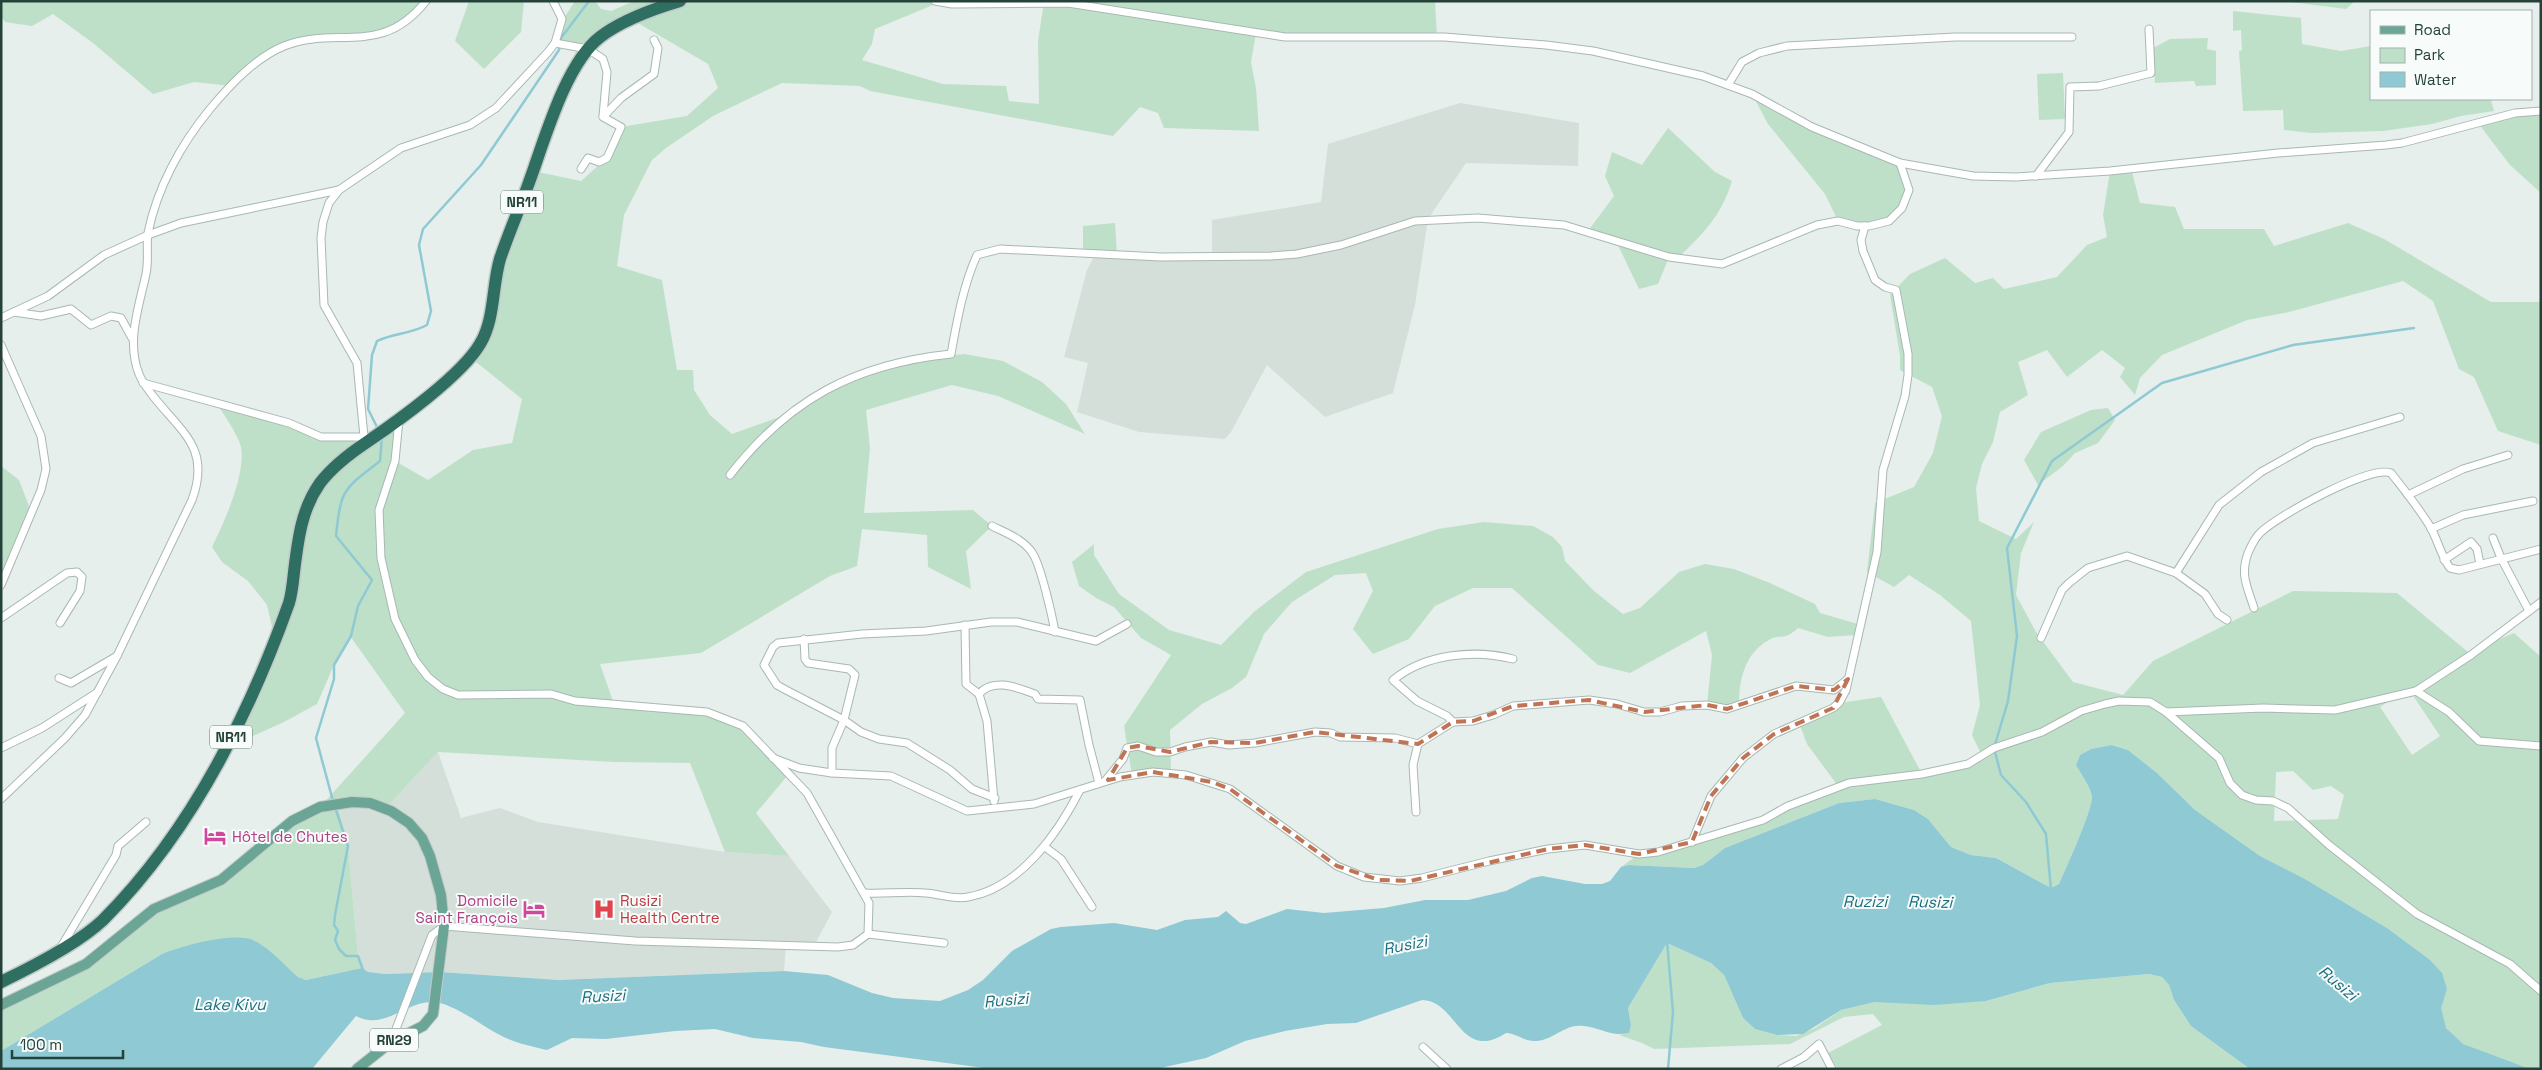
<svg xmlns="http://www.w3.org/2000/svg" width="2542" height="1070" viewBox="0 0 2542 1070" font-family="'Space Grotesk',sans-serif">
	<rect width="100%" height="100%" fill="#e6efeb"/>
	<g fill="#d4dfda">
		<polygon points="1460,103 1579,123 1578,166 1466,163 1428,219 1415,305 1393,393 1325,417 1267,365 1231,432 1225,439 1139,432 1077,412 1088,363 1064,357 1087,270 1095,255 1212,257 1212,220 1321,202 1328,144"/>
		<polygon points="438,752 461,818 500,808 538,822 725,852 789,856 832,912 814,946 786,945 784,971 558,980 440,972 387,974 368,972 362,968 358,956 348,846 337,804 385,809"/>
	</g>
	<g fill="#bfe0c8" fill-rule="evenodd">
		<polygon points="1,1 426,1 387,31 305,40 264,56 232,86 194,82 153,94 93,43 53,14 32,26 5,22 1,16"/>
		<polygon points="469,1 524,1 521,32 484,69 455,41"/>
		<path d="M 575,1 L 595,1 L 601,9 L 611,11 L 634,1 L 1435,1 L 1437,37 L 1256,33 L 1251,62 L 1256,88 L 1259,131 L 1164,128 L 1158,113 L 1140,107 L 1113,136 L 870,91 L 860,86 L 782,83 L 713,116 L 666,148 L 652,160 L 624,215 L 617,266 L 662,280 L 677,370 L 693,370 L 694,390 L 710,415 L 732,434 L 785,415 L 816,394 L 903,360 L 964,354 L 1003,361 L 1042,382 L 1066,404 L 1085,434 L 998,396 L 952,385 L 866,410 L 870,448 L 864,513 L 973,510 L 992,526 L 966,551 L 971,589 L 928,567 L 927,535 L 862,529 L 857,566 L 830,576 L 701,653 L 600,664 L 614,704 L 690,710 L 743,726 L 788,775 L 756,813 L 789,856 L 725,852 L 690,763 L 614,762 L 438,752 L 385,809 L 337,804 L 348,846 L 358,956 L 362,968 L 306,980 L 298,977 L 252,940 L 162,954 L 1,1051 L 1,1005 L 62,976 L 136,924 L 206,886 L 292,821 L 320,807 L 405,713 L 350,636 L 337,658 L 317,704 L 284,722 L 226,748 L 275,640 L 267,605 L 248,581 L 222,562 L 212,547 C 224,523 246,474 241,447 C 239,436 223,414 217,403 L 316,435 L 364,437 L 399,417 L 395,461 L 428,480 L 473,450 L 512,443 L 522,399 L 471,358 L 482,342 L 498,268 L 533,171 L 581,181 L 607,158 L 621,127 L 687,116 L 718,88 L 708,64 L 631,19 L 588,49 L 555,43 L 562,21 ZM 1044,2 L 1038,41 L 1039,104 L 1009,101 L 1006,86 L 943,84 L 862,60 L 872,44 L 875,29 L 938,3 Z"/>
		<polygon points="2282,1 2355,1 2346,9"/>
		<polygon points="2233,11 2301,18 2302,44 2341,51 2371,46 2371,99 2486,99 2491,100 2494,111 2461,116 2432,124 2383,131 2312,133 2284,130 2283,110 2243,111 2239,51 2242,50 2241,30 2233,31"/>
		<polygon points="2208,38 2207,49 2216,51 2216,85 2196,86 2194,81 2155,83 2153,48 2170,39"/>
		<polygon points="2063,73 2065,119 2039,120 2037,74"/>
		<polygon points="1752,94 1786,113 1900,163 1909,190 1896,217 1869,226 1838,221 1825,194 1768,124"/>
		<polygon points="2541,111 2541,193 2510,165 2478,123"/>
		<path d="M 1668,128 L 1715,172 L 1732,181 C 1721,216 1704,233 1678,258 L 1669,257 L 1658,284 L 1639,289 L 1617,243 L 1588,231 L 1614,196 L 1605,176 L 1612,152 L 1642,165 Z"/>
		<path d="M 2131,168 L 2140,203 L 2175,207 L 2184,229 L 2264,229 L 2274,246 L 2348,223 L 2384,239 L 2491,302 L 2541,302 L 2541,445 L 2498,431 L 2474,377 L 2459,369 L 2433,301 L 2403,281 L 2289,312 L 2247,320 L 2162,355 L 2140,378 L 2135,395 L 2120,377 L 2125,368 L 2102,350 L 2067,377 L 2047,350 L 2018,362 L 2028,395 L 2000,412 L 1993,442 L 1982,464 L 1976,488 L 1979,521 L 2016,539 L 2034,522 L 2021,553 L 2016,595 L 2036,632 L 2073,682 L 2123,695 L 2153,661 L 2293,591 L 2397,593 L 2468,652 L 2514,633 L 2541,657 L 2541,1069 L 2530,1069 C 2501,1057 2440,1050 2441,1008 C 2441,1002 2445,995 2447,989 L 2429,959 L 2387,928 L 2305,879 L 2260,856 L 2195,810 L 2157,773 L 2128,750 L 2113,745 L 2091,749 L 2080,755 L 2076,765 C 2081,774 2090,786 2092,796 C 2093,809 2066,868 2059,884 L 2051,888 L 1996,858 L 1971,855 L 1951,847 L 1928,819 L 1914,810 L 1875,799 L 1839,803 L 1725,848 L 1703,865 L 1694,868 L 1628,865 L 1621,867 L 1639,854 L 1763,820 L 1838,786 L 1807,744 L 1799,723 L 1839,703 L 1881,697 L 1922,774 L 1982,756 L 1972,735 L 1980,705 L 1971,621 L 1940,595 L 1909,575 L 1894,587 L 1867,572 L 1875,503 L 1914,487 L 1933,453 L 1942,416 L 1932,387 L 1900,370 L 1900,356 L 1890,295 L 1910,274 L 1945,258 L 1975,283 L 1993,278 L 2004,289 L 2057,277 L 2087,245 L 2107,237 L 2103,215 L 2110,171 ZM 2408,688 L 2440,736 L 2412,755 L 2380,707 ZM 2293,771 L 2313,790 L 2331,786 L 2344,795 L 2338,819 L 2274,821 L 2276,772 Z"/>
		<polygon points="1115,223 1117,255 1083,254 1083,226"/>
		<polygon points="2108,408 2115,420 2098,443 2075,453 2063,466 2038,485 2024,460 2041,432 2091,410"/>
		<polygon points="1,466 19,480 32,514 1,589"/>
		<path d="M 1484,522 L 1533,526 L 1553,537 L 1562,547 L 1565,561 L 1594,591 L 1623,614 L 1640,608 L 1679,572 L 1705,564 L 1734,569 L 1770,583 L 1815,604 L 1820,613 L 1858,624 L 1856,635 L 1828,637 L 1798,628 C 1783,642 1781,633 1769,640 C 1745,653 1739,679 1739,705 L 1727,709 L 1707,705 L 1712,655 L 1706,631 L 1630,673 L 1598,665 L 1512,588 L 1473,588 L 1435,606 L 1409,639 L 1373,654 L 1353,629 L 1373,591 L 1366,573 L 1335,575 L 1292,602 L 1264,634 L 1246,677 L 1232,688 L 1202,704 L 1170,730 L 1171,773 L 1132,775 L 1124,726 L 1171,655 L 1141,638 L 1114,607 L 1096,598 L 1079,586 L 1072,562 L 1094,544 L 1094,555 L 1119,594 L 1169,630 L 1221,645 L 1255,611 L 1306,572 L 1438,529 Z"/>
		<polygon points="1667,943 1711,963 1724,975 1743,1018 1755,1029 1777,1035 1796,1036 1815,1028 1841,1010 1875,1002 1986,1001 2050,983 2149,974 2162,977 2169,985 2174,1000 2191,1026 2250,1069 1838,1069 1828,1053 1882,1025 1873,1014 1844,1017 1790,1044 1654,1049 1642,1043 1619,1035 1629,1033 1631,1025 1628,1008"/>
	</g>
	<path fill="#8ec9d4" d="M 2112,745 L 2128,750 L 2157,773 L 2195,810 L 2260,856 L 2305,879 L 2387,928 L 2429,959 L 2442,973 L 2447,989 L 2441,1008 L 2446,1028 L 2463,1044 L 2530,1069 L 2250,1069 L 2191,1026 L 2174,1000 L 2169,985 L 2162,977 L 2149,974 L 2050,983 L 1986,1001 L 1934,1005 L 1875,1002 L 1841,1010 L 1803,1034 L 1777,1035 L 1755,1029 L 1743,1018 L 1724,975 L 1711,963 L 1667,943 L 1628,1008 L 1631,1025 L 1629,1033 C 1611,1037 1601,1028 1584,1026 C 1565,1023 1554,1040 1536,1041 C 1524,1042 1517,1033 1506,1033 C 1460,1063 1457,1000 1422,1000 L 1356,1023 L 1327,1024 L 1285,1031 L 1245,1041 L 1206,1058 L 1160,1068 L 985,1068 L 824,1047 L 801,1042 L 753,1038 L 715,1029 L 675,1031 L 606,1039 L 572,1038 L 547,1050 C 532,1046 514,1043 500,1035 C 482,1026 452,1002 432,1002 C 404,1002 384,1031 356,1016 L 312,1069 L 1,1069 L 1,1051 L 162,954 C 183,946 231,932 253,940 C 269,947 284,965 298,977 L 306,980 L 362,968 L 368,972 L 386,974 L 440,972 L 558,980 L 784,971 L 828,975 L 872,993 L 893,998 L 940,1001 L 968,990 L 983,980 L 1012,951 L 1051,929 L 1061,927 L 1114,923 L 1157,930 L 1185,920 L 1218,917 L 1226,911 L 1240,923 L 1246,924 L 1287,909 L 1324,913 L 1384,908 L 1425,900 L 1468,900 L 1506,891 L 1532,878 L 1542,876 L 1585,884 L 1602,884 L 1610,881 L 1621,867 L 1628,865 L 1694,868 L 1703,865 L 1725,848 L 1839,803 L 1875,799 L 1914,810 L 1928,819 L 1951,847 L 1971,855 L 1996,858 L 2051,888 L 2059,884 C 2066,868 2093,809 2092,796 C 2090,786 2081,774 2076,765 L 2080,755 L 2091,749 Z"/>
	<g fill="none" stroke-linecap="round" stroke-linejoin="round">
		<g stroke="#8ec9d4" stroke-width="2.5">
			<path d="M 378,429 L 368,409 L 372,355 L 377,341 C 393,333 411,334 427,325 L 431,311 L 419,245 L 423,229 L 481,165 L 559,50 L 561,38 L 589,1"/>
			<path d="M 333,801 L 316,738 L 334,679 L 334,665 L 351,636 L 358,606 L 372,580 L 336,536 C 341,488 343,490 380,461 L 382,436"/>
			<polyline points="335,807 348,846 335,915 334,925 338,931 335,940 339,949 346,956 358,956 363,970"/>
			<polyline points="2051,890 2046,834 2026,802 2001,775 1994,748 2008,701 2017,636 2007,548 2052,461 2162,383 2293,345 2414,328"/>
			<polyline points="1667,941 1673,1012 1668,1069"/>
		</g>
		<g stroke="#a8b8b2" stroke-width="9">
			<g id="street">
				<polyline points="935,1 952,4 1068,3 1285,37 1444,37 1546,45 1593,51 1703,76 1752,94 1812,127 1900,163 1973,176 2016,177 2110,171 2278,153 2386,145 2402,143 2515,113 2541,111"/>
				<polyline points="555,43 588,49 603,59 607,72 603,116"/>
				<polyline points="1728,85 1742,62 1759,53 1787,46 1955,37 2072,37"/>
				<polyline points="581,169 588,158 599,162 607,158 621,127 603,117 621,98 654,74 658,48 654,40"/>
				<polyline points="2036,176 2069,132 2070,87 2099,86 2151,73 2149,29"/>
				<polyline points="14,312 41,316 71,309 91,325 111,316 121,318 132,338"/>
				<polyline points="1,318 48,296 104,255 148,235 181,223 339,190"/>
				<polyline points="1,345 41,436 46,469 41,490 1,585"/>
				<polyline points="143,383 289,423 321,437 364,437"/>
				<polyline points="367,442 364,437 357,363 324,305 321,238 323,222 329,203 339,190 401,148 470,125 496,108 548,52 555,43 562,19 553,1"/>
				<path d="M 730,475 C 789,399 855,364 951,354 C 957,321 963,286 977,255 L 1000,249 L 1161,257 L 1271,256 L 1297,254 L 1341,245 L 1415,221 L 1478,218 L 1564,225 L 1669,257 L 1722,264 L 1817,225 L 1838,221 L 1857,226 L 1869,226 L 1889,221 L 1902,208 L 1909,190 L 1900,163"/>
				<polyline points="2408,495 2463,469 2508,455"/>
				<path d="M 992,526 C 1006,533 1025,540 1033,554 C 1041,567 1052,615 1055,632"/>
				<polyline points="2431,529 2463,515 2533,501"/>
				<polyline points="2493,538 2501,558 2529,611"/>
				<polyline points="2444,560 2471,542 2477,549 2480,564"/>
				<polyline points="2176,573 2219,505 2261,472 2313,443 2400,417"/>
				<path d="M 2254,608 C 2247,586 2240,575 2248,553 C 2251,546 2255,538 2260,533 C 2277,516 2369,465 2391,473 C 2405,491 2419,508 2431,528 C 2438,541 2441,556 2450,568 L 2459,570 L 2541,549"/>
				<polyline points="1,618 67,573 77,572 82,577 80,591 60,623"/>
				<polyline points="965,625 966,684 979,694 987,721 994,801"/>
				<polyline points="2041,638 2062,590 2069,583 2088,568 2127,556 2176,573 2205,594 2218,614 2227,620"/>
				<polyline points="804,639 805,659 808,663 849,669 855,675 844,720 832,748 832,773"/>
				<polyline points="59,678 71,683 117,656"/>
				<polyline points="2416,691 2471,655 2541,602"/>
				<path d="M 979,694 C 993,677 1018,688 1035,694 L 1038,699 L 1080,700 L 1089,745 L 1099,783"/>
				<polyline points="2166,712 2219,758 2230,783 2242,795 2256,800 2273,801 2288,808 2329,845 2417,914 2510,964 2541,991"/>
				<path d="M 1453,722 L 1447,716 L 1417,701 L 1393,680 C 1425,654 1474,649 1513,659"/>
				<polyline points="1,748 42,728 98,692"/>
				<polyline points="773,758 799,768 832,773 891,776 967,811 1034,804 1120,777 1153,772 1186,775 1230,789 1337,866 1364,877 1400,881 1422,878 1489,861 1548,849 1585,845 1639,854 1658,852 1763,820 1788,806 1849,783 1922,774 1968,764 1994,748 2042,732 2081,711 2105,704 2119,701 2150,702 2166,712 2263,708 2335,710 2416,691 2449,712 2479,741 2541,746"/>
				<polyline points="1105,781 1123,759 1127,748 1138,746 1156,752 1170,752 1185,747 1211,742 1229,745 1255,743 1315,732 1331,733 1340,737 1395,738 1418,744"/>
				<polyline points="995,798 972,789 950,770 907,743 879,739 861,732 844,720 786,690 777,685 764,665 773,647 778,643 862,634 926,631 991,622 1017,622 1096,641 1127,624"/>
				<path d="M 1,799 L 65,738 L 85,715 L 117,656 L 192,500 C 211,448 182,433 153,396 C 148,389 142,382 139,374 C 126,341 139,307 146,274 C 149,260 146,246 148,233 C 157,188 181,144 210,109 C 230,85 255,58 284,46 C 337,25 381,58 426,1"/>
				<polyline points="1416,812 1413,765 1418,744 1453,722 1473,721 1493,715 1513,706 1589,700 1617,704 1644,712 1660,712 1682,706 1707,705 1727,709 1796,686 1834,690 1848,679"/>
				<polyline points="1692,842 1711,796 1743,758 1774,734 1833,708 1839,703 1846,690 1877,552 1883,470 1905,396 1908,375 1908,354 1896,290 1885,287 1875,280 1863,251 1861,240 1865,226"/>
				<polyline points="1045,847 1061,859 1092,907"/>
				<path d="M 865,893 C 885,894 906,891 926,893 C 940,894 954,900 968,897 C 1020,888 1058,833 1080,790"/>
				<polyline points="868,934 944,943"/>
				<polyline points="61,947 116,855 118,846 146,822"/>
				<polyline points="391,1042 432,935 444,926 635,941 838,947 853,945 868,934 869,903 807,793 743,726 707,712 575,701 551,694 458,695 443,689 428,677 415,660 395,619 381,558 379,510 395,461 399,420"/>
				<polyline points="1423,1047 1447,1069"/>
				<polyline points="1781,1069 1804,1057 1819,1044 1832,1069"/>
			</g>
		</g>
		<g stroke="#c2cac8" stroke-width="12">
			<polyline id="primary" points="1,1005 86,964 154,909 221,880 292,821 320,807 352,802 370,803 391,811 409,823 422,838 430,856 441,895 444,926 433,1014 423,1026 391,1042 357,1069"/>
		</g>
		<g stroke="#c2cac8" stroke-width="15">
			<path id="highway" d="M 1,982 C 30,968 80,942 103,920 C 190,833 248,718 289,603 C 292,593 293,582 294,572 C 298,540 301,510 320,483 C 333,466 349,454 367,442 C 398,421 462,375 480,344 C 495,320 492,286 500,259 C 508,235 518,212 527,188 C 543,146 564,65 600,37 C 622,20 653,9 680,1"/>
		</g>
		<use href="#street" stroke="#fff" stroke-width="7"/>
		<use href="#primary" stroke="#6aa596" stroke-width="10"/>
		<use href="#highway" stroke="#2f6f62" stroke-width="12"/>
	</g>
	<path fill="none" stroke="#c07456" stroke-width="4" stroke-dasharray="10 6" stroke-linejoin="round" d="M 1848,679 L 1833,708 L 1774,734 L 1743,758 L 1711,796 L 1692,842 L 1639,854 L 1585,845 L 1548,849 L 1410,881 L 1379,880 L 1337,866 L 1230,789 L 1212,782 L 1153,772 L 1108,780 L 1127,748 L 1138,746 L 1170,752 L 1211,742 L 1255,743 L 1315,732 L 1418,744 L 1453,722 L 1473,721 L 1513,706 L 1589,700 L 1644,712 L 1707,705 L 1727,709 L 1796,686 L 1834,690 Z"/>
	<defs>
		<g id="hotel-bare" transform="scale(1.725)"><path d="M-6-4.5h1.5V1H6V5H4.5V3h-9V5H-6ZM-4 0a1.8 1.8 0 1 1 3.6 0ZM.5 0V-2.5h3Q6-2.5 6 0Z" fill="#d1479c" stroke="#f7fbf9" stroke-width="2.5" paint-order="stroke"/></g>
		<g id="hospital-bare" transform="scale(1.725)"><path d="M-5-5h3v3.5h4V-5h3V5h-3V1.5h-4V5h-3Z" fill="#e0444e" stroke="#f7fbf9" stroke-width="2.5" paint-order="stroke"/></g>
	</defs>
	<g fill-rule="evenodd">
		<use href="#hotel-bare" x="215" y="836"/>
		<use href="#hotel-bare" x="534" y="909"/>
		<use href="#hospital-bare" x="604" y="909"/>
	</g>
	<g text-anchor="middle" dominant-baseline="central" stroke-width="4" stroke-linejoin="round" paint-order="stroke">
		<g fill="#f7fbf9" stroke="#637a73" stroke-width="1">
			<rect x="501" y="190.5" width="42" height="23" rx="4"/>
			<rect x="210" y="725.5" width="42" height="23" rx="4"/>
			<rect x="370" y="1028.5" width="48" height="23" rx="4"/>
		</g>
		<g font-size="14" font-weight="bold" fill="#24423a">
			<text x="522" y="202">NR11</text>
			<text x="231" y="737">NR11</text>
			<text x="394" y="1040">RN29</text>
		</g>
		<g font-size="15" fill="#b23c85" stroke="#f7fbf9" text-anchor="start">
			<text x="232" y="836">Hôtel de Chutes</text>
			<text x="518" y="900" text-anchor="end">Domicile<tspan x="518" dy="17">Saint François</tspan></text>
		</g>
		<g font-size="15" fill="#be3a42" stroke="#f7fbf9" text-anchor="start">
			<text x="620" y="900">Rusizi<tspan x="620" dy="17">Health Centre</tspan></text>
		</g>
		<g font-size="16" font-style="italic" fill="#1c6f80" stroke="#f7fbf9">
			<text x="1865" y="901">Ruzizi</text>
			<text transform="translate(1930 902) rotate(1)">Rusizi</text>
			<text transform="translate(1405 945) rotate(-11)">Rusizi</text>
			<text transform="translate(2338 983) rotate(40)">Rusizi</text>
			<text transform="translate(603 996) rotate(-3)">Rusizi</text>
			<text transform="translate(1006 1000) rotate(-5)">Rusizi</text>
			<text x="230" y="1004">Lake Kivu</text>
		</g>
	</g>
	<rect width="2542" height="1070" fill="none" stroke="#24423a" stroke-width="5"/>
	<rect x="2370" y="10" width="162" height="90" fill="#f7fbf9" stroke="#a3b1ad"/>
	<rect x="2380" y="26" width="25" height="8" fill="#6aa596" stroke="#a3b1ad"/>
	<text x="2414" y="35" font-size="15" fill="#24423a">Road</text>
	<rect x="2380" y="48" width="25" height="15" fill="#bfe0c8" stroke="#a3b1ad"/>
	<text x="2414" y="60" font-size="15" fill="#24423a">Park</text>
	<rect x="2380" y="72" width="25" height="15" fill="#8ec9d4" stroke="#a3b1ad"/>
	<text x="2414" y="85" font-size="15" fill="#24423a">Water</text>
	<path d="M12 1050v8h111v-8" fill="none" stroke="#24423a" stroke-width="2.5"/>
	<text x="20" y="1050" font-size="15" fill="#24423a" stroke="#f7fbf9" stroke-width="4" paint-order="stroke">100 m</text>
</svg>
